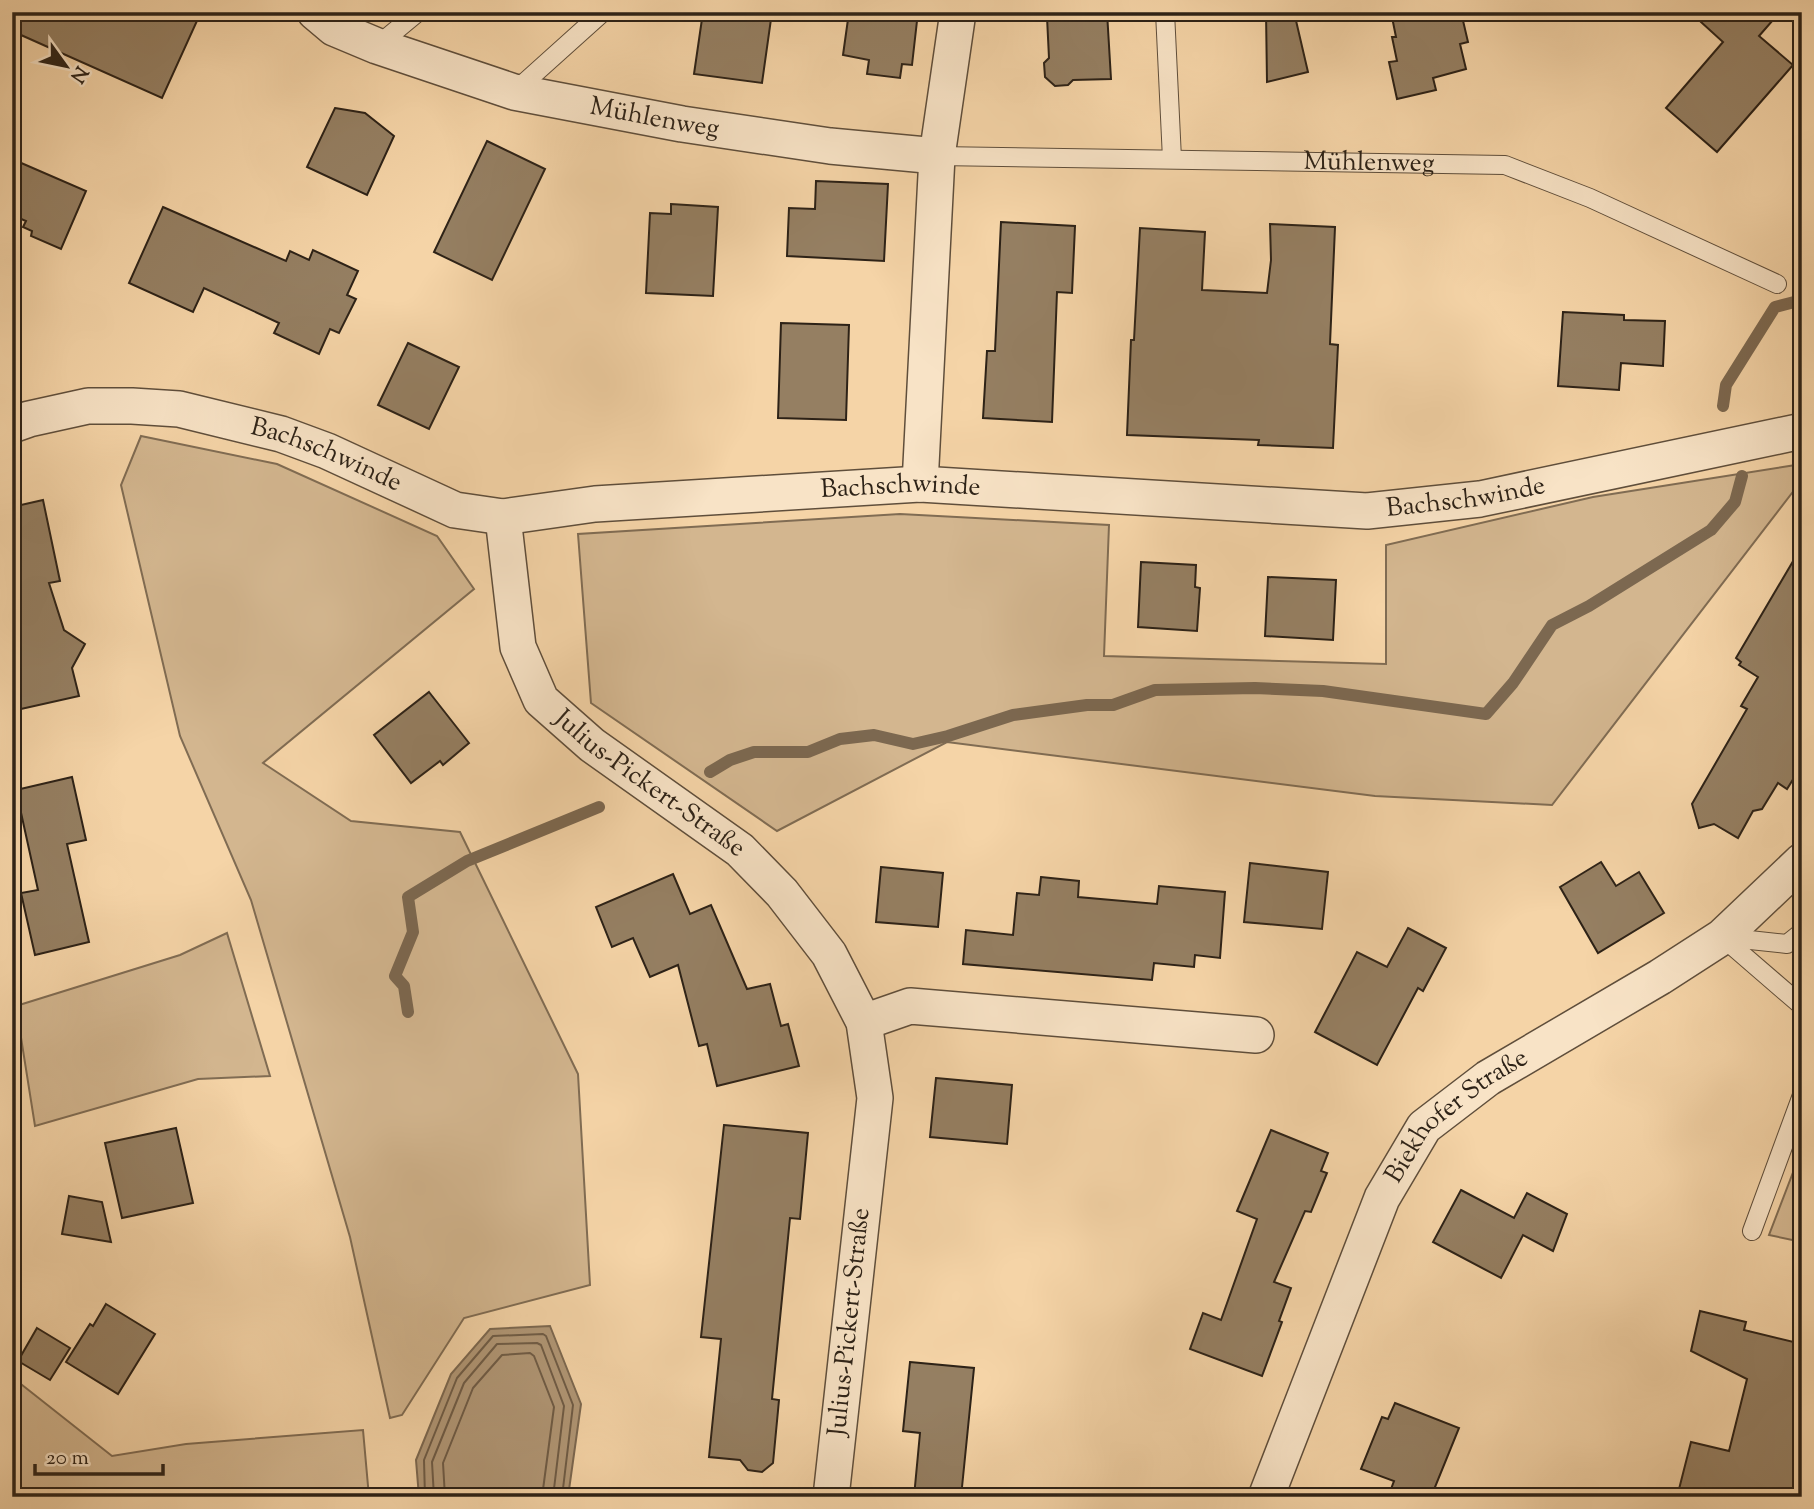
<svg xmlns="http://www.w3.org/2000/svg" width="1814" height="1509" viewBox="0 0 1814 1509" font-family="'Sorts Mill Goudy',serif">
	<rect width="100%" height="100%" fill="#f5d4a7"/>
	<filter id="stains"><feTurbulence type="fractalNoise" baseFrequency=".00286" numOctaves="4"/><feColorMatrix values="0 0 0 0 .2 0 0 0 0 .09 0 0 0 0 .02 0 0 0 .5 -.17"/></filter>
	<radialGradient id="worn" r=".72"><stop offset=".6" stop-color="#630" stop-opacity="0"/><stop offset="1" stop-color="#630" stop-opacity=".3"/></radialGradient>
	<g fill="#d3b68f" stroke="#806c53" stroke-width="2">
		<polygon points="141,436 277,464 437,536 474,589 263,763 351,821 460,832 578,1074 590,1285 464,1318 402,1415 390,1418 350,1237 251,900 180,736 121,485"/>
		<polygon points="1802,464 1802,480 1552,805 1375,796 947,742 777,831 591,703 578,534 900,514 1109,525 1104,656 1386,664 1386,545 1593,497"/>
		<polygon points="227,933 270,1076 198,1079 35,1126 16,1006 180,955"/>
		<polygon points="1802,1149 1802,1242 1769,1235"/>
		<polygon points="12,1377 112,1456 186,1444 363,1430 369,1497 12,1497"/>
	</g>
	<polygon fill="#b19776" stroke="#7c6850" stroke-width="2" points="550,1326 581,1404 568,1497 419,1497 416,1460 451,1374 490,1329"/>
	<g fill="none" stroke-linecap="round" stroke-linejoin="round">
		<g stroke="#6f5c46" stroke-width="2">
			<polyline points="425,1497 424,1460 457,1378 493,1336 543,1334 546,1336 573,1405 562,1497"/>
			<polyline points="434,1497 432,1462 464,1383 497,1344 537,1343 541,1345 564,1406 553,1497"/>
			<polyline points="445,1497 443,1463 473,1388 502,1355 530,1353 534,1356 554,1407 542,1497"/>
		</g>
		<g stroke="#7c6850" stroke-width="12">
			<polyline points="1723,406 1726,385 1775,307 1802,300"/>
			<polyline points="710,772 730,760 754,752 808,752 840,739 874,735 913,744 948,736 1013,715 1087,705 1113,705 1155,690 1255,688 1323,691 1486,714 1513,683 1552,625 1589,606 1711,530 1735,502 1742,476"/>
			<polyline points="408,1012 404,986 395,976 413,932 408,897 467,861 599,807"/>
		</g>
	</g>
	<g fill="#957f62" stroke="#2d2217" stroke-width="2">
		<polygon points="12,12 201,12 162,98 12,31"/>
		<polygon points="703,12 772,12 762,83 694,74"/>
		<polygon points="849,12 918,12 912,65 902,64 900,78 867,74 869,60 843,55"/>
		<polygon points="1074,12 1107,12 1111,79 1073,80 1068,85 1055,86 1045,77 1044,63 1049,58 1047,17 1074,16"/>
		<polygon points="1266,12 1294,12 1308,72 1267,82"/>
		<polygon points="1391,12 1461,12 1468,42 1460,44 1466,69 1433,78 1436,90 1397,99 1389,62 1397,61 1392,37 1396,37"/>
		<polygon points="1690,12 1780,12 1759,36 1793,65 1717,152 1666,108 1723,42"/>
		<polygon points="335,108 365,113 394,136 367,195 307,167"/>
		<polygon points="487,141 545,169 492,280 434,252"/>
		<polygon points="12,159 86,191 61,249 31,236 32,231 23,227 26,221 12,215"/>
		<polygon points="816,181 888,184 884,261 787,256 789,208 815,209"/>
		<polygon points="671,204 718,207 713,296 646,293 650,213 671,214"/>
		<polygon points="163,207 286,261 290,251 309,260 313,250 358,271 347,295 356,299 339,333 330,329 319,354 274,333 279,323 204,288 193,312 129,283"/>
		<polygon points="1001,222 1075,226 1072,293 1057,292 1052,422 983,418 987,351 995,351"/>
		<polygon points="1270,224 1335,227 1330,344 1338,345 1333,448 1258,445 1259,440 1127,435 1131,340 1134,340 1140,228 1205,232 1202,290 1267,293 1271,260"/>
		<polygon points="1563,312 1624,315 1624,320 1665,321 1663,366 1621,363 1619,390 1558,386"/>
		<polygon points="781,323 849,325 846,420 778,418"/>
		<polygon points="408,343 459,367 429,429 378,405"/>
		<polygon points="43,500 60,581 49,583 64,630 85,644 72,668 79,696 12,711 12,507"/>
		<polygon points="1802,546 1802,765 1787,789 1778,783 1762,809 1753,811 1738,838 1714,824 1699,828 1692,804 1747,709 1741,706 1758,677 1739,665 1741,662 1736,658"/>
		<polygon points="1141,562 1196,565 1195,587 1200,588 1197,631 1138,627"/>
		<polygon points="1268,577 1336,580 1333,640 1265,636"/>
		<polygon points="429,692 469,743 443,765 440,761 411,783 374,735"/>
		<polygon points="72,777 86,840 67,844 89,942 35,955 21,893 38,890 16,790"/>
		<polygon points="1601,862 1616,886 1639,872 1664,913 1598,953 1560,887"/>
		<polygon points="1250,863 1328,872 1322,929 1244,922"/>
		<polygon points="881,867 943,873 938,927 876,922"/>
		<polygon points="673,874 690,914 711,905 747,989 770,984 781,1026 788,1024 799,1066 717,1086 707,1044 699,1046 678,965 650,977 633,938 612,947 596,907"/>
		<polygon points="1041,877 1079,881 1078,897 1157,904 1159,886 1225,892 1220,958 1195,955 1194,967 1154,963 1152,980 963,964 966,930 1013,935 1017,893 1039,895"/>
		<polygon points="1408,928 1446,948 1423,991 1418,988 1377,1065 1315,1032 1357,952 1387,967"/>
		<polygon points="936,1078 1012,1085 1007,1144 930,1137"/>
		<polygon points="724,1125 808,1133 800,1219 790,1218 772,1399 779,1400 773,1463 762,1472 748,1470 740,1460 709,1457 721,1339 701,1337"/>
		<polygon points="176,1128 193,1203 122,1218 105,1143"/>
		<polygon points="1271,1130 1328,1153 1321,1171 1327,1173 1311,1212 1305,1211 1274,1282 1291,1288 1279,1321 1282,1322 1262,1376 1190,1349 1203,1313 1221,1320 1257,1219 1237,1211"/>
		<polygon points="1461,1190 1514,1218 1527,1193 1567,1214 1553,1251 1523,1235 1501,1278 1433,1242"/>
		<polygon points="69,1196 102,1202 111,1242 62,1234"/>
		<polygon points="106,1304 155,1334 118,1394 66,1362 90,1324 93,1326"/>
		<polygon points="1700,1311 1746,1322 1744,1330 1802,1344 1802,1497 1677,1497 1691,1442 1729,1451 1747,1379 1691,1351"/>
		<polygon points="37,1328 70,1348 50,1380 18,1361"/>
		<polygon points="910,1362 974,1368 961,1497 914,1497 920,1433 903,1431"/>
		<polygon points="1395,1403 1459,1428 1431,1497 1388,1497 1394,1481 1361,1469 1382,1417 1388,1419"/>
	</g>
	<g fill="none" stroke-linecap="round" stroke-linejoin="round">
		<g stroke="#5f4e3b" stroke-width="20">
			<g id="service">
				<polyline points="1165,12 1172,159"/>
				<polyline points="377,46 418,12"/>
				<polyline points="514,92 603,12"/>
				<path id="s1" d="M 937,156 L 1505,165 L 1590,198 L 1777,284"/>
				<polyline points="1722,937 1802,1006"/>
				<polyline points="1722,937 1787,944 1802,932"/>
				<polyline points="1752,1231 1802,1095"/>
			</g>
		</g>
		<g stroke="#5f4e3b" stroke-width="38">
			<g id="minor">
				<path id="s2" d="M 315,12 L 334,28 L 377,46 L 514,92 L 682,124 L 830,146 L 937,156"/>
				<path id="s3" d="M 12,425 L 29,419 L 88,406 L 132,406 L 179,409 L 281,434 L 327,451 L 455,510 L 503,517 L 595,504 L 920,484 L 1367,511 L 1480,499 L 1802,431"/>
				<polyline points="920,484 937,156 958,12"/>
				<path id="s4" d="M 503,517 L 518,647 L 541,700 L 592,745 L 740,850 L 782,893 L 829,954 L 864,1022 L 875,1098 L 831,1497"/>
				<polyline points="864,1022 910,1006 1256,1035"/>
				<path id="s5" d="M 1266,1497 L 1382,1198 L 1424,1127 L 1488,1078 L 1660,977 L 1722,937 L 1802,861"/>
			</g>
		</g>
		<use href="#service" stroke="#f8e3c6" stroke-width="18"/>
		<use href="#minor" stroke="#f8e3c6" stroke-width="35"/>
	</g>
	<g text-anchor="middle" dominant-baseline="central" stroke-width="6" stroke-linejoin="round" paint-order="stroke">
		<g font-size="26" fill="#2d2217" stroke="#f8e3c6">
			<text stroke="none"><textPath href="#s2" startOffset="359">Mühlenweg</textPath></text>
			<text stroke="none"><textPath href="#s1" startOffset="432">Mühlenweg</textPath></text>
			<text stroke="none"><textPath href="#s3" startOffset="324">Bachschwinde</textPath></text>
			<text stroke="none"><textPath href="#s3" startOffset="912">Bachschwinde</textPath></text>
			<text stroke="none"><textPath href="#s3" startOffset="1479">Bachschwinde</textPath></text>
			<text stroke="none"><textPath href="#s4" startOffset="326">Julius-Pickert-Straße</textPath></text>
			<text stroke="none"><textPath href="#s5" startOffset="434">Biekhofer Straße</textPath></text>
			<text transform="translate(850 1322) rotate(-84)">Julius-Pickert-Straße</text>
		</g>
	</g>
	<rect width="1814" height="1509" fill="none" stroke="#f5d4a7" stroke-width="42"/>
	<rect x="14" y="14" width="1786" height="1481" fill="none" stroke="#2d2217" stroke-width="3.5"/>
	<rect x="21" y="21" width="1772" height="1467" fill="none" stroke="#2d2217" stroke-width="2"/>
	<g transform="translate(66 66) rotate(123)" stroke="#f8e3c6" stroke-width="5" paint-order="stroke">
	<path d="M0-5L12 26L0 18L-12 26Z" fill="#2d2217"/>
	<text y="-10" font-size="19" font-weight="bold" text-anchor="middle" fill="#2d2217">N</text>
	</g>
	<path d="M35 1464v10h128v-10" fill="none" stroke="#2d2217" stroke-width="3.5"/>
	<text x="46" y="1464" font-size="21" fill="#2d2217" stroke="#f8e3c6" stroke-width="5" paint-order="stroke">20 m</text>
	<rect width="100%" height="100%" filter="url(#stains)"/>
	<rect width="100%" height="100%" fill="url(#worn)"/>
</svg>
